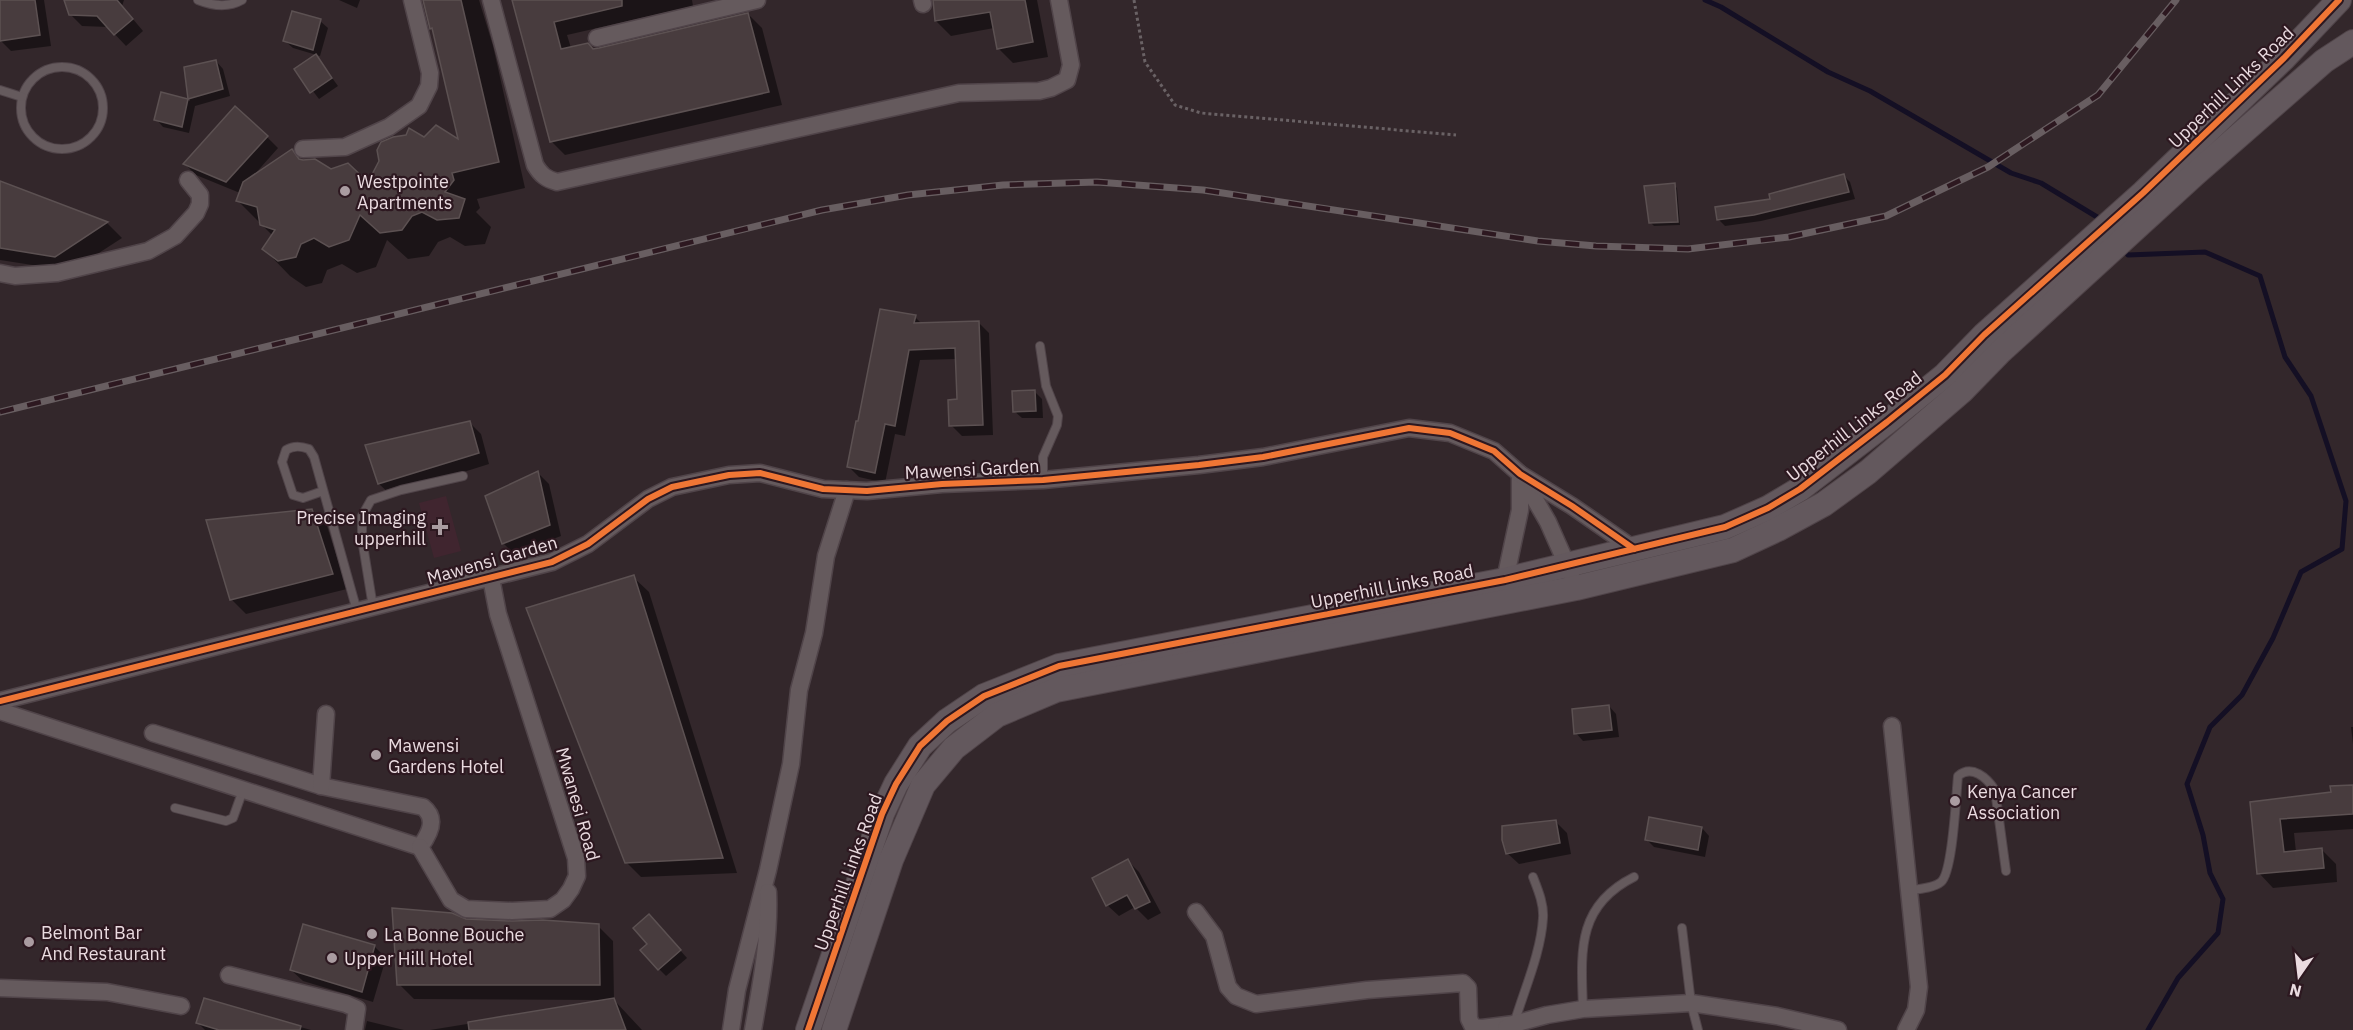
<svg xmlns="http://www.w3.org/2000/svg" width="2353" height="1030" viewBox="0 0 2353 1030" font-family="'IBM Plex Sans',sans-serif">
	<rect width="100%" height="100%" fill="#33272b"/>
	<polygon fill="#40252f" points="446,496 461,551 434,558 419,503"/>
	<g fill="#0007">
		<polygon points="0,0 44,0 51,46 11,51 0,40"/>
		<polygon points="66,0 124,0 122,6 143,31 126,46 108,27 82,26 70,14"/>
		<polygon points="339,0 360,0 357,8"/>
		<polygon points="423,0 479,0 493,46 525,188 477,199 480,208 476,212 491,227 485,244 465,246 450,237 438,242 429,256 408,259 387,240 376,267 357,273 342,264 327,270 322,283 306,287 290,276 264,249 273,236 238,201 240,193 196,175 185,164 267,137 278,148 254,175 292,151 303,162 368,184 424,139 460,142 434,30"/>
		<polygon points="514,0 692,0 693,6 567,35 571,48 593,50 748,14 762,28 782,105 565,155 551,141"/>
		<polygon points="934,0 1037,0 1048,57 1013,63 998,48 994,28 951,36 936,21"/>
		<polygon points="320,21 328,28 320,56 293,48 285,41"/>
		<polygon points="316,56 338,86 319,99 296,69"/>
		<polygon points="216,61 223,69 230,96 195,106 189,133 163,127 156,119 162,94 190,101 186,68"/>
		<polygon points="1844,176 1850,182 1855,199 1761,221 1725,226 1718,219"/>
		<polygon points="0,183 107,223 122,238 71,271 0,260"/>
		<polygon points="1674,185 1677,188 1680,225 1654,226 1650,222"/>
		<polygon points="915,317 922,324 978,322 989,333 993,435 962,436 951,425 958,401 956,359 920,360 905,436 895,434 885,483 859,477 849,467"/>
		<polygon points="1035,392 1042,399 1043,418 1022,418 1014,411"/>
		<polygon points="470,423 481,434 489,464 391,495 379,484"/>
		<polygon points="538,473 549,484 561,536 514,554 503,543"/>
		<polygon points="312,511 327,526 347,589 246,614 231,599"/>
		<polygon points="633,577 649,592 737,873 641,877 626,862"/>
		<polygon points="1609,706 1616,714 1619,737 1583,741 1576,733"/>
		<polygon points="2351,727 2353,727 2353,744"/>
		<polygon points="2353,786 2353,829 2294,833 2296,852 2322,850 2336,864 2337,882 2273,888 2259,873 2251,804 2332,793"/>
		<polygon points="1555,821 1567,833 1571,854 1519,864 1507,853"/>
		<polygon points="1702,828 1709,836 1705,857 1654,847 1647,840"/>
		<polygon points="1128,861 1139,872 1161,913 1148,920 1135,907 1119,916 1107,905"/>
		<polygon points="465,921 598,926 613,941 614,1000 642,1030 430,1030 601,1002 600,1000 414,999 399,984"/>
		<polygon points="656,923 687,958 666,976 659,969 649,944"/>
		<polygon points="375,947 386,958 373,1002 303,981 291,970"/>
		<polygon points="205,1000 311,1030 205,1030 198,1023"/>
		<polygon points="367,1021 404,1030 365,1030"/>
	</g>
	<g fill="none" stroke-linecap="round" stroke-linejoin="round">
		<g stroke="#140f24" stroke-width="5">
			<polyline points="1705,0 1721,7 1828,72 1870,91 2011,173 2041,183 2102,220"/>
			<polyline points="2123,248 2128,255 2205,252 2260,276 2285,357 2311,396 2346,501 2342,549 2301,572 2273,638 2242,695 2210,727 2187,784 2203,835 2210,873 2223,899 2218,933 2178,978 2148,1030"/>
		</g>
	</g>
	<g fill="#483c3e" stroke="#5c5152" stroke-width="1.5">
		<polygon points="0,0 35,0 40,35 0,41"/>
		<polygon points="64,0 117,0 133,19 114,35 97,16 69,15"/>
		<polygon points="423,0 461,0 499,162 452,173 454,180 445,192 465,199 459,218 437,220 422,212 412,216 402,230 380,233 360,215 349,240 329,247 314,238 301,244 296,257 278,261 262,249 275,230 260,225 257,207 236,201 243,182 292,149 299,159 303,160 315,159 331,169 348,163 368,182 379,161 377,150 381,142 393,137 406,135 409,128 424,137 436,125 458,139 432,28 430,29"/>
		<polygon points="512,0 622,0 622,6 554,22 561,49 588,43 593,49 599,48 748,13 769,92 550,142"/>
		<polygon points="933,0 1025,0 1033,42 997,49 990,12 935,21"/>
		<polygon points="292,11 321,19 313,50 283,41"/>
		<polygon points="316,54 332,78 310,93 294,69"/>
		<polygon points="216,60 223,89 188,99 184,67"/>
		<polygon points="161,92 188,99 182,127 154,120"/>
		<polygon points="235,106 268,136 226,182 183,164"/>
		<polygon points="1844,174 1849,192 1754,215 1717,220 1715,207 1770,199 1769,194"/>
		<polygon points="0,181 108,222 55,257 0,248"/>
		<polygon points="1675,183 1678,222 1649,223 1644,186"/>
		<polygon points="880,309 916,315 914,323 979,321 983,425 949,426 948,400 957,399 955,348 909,350 895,426 885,424 875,473 847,467 856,421 858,421"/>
		<polygon points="1035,390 1036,411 1013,412 1012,391"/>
		<polygon points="470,421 479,453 378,484 365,445"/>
		<polygon points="538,471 550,525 502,544 485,496"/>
		<polygon points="312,509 333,574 230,600 206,520"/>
		<polygon points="634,575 723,858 625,863 526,608"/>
		<polygon points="1609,705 1612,730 1574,734 1572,709"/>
		<polygon points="2353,785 2353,814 2280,819 2284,852 2322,848 2324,868 2257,874 2250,802 2331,792 2330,786"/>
		<polygon points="1649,817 1702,827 1698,850 1645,840"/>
		<polygon points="1556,820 1560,843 1506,854 1502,840 1502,826"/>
		<polygon points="1128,859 1150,902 1135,909 1127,895 1106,906 1092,878"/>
		<polygon points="392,908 452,913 466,919 512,921 543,920 599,924 600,985 397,985"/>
		<polygon points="649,914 681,950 658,970 640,950 647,944 633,928"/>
		<polygon points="303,924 375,945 362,992 290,970"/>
		<polygon points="204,998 301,1026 300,1030 219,1030 196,1023"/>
		<polygon points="614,998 626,1030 469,1030 468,1022"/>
	</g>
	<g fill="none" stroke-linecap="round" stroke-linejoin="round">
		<g stroke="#504449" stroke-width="10">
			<g id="lane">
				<path d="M 198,0 C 213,6 228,8 242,0"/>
				<circle cx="62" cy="108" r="41"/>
				<polyline points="0,90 22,97"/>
				<polyline points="1040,346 1046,386 1058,416 1057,425 1043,457 1043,480"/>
				<path d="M 323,491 L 303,498 L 293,495 L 282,462 L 286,450 C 294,445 301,446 309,449 L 314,457 L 357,611"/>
				<polyline points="373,607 362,539 362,516 371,500 401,490 463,476"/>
				<polyline points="175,808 226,821 233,818 243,790"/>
				<path d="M 1910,890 C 1919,889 1934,888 1941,882 C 1953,872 1956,795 1958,776 C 1972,764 1987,778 1995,790 L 2006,871"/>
				<polyline points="1682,928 1691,1003 1698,1030"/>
				<path d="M 1583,1009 C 1581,952 1576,906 1634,877"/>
				<path d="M 1514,1024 C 1524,990 1541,953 1543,918 C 1544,904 1538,890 1533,877"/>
			</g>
		</g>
		<g stroke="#504449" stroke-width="19">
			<g id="street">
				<path d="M 491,0 L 535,165 C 541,175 546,179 557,182 L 959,93 L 1039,91 L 1051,88 L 1067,80 L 1071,65 L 1059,0"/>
				<polyline points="922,0 923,4"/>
				<polyline points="597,38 757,0"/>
				<polyline points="303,149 345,147 389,127 419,106 429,86 430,73 412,0"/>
				<polyline points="0,273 15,276 57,273 148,251 175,236 196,213 200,204 200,195 188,180"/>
				<polyline points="1522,477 1548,522 1571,574"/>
				<polyline points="1505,588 1505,580 1520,510 1520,474"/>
				<polyline points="0,701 552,562 588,544 648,499 672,487 729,475 760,473 823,489 867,491 942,484 1043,480 1199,465 1263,457 1409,428 1450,433 1494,451 1520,474 1572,506 1634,549"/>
				<polyline points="0,711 420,847"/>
				<polyline points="1892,726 1919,987 1916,1010 1906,1030"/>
				<path d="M 153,733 L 321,786 L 423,807 C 438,819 429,835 420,847"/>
				<polyline points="321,786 326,714"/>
				<polyline points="420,847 451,900 466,909 512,911 550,909 563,900 571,889 577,876 576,858 498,614 491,578"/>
				<polyline points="1196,912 1214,936 1228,987 1236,996 1256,1004 1367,990 1463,983 1468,988 1469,1019 1473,1027 1482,1028 1514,1024"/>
				<polyline points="229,975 346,1004 357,1009 354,1030"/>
				<polyline points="0,988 107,992 181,1006"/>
				<polyline points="1506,1028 1514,1024 1547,1015 1583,1009 1691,1003 1777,1016 1838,1030"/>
				<polyline points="731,1030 737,990 768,870 791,764 799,690 814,633 826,556 847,490"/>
				<path d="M 753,1030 C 761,984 770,938 768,892"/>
			</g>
		</g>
		<g stroke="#504449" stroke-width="26">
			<g id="secondary">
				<polyline points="808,1030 882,814 896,784 920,746 947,721 984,696 1059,666 1505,580 1725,527 1768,508 1800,489 1887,422 1945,375 1984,335 2143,193 2284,58 2339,0"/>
				<polyline points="834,1030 891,860 923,785 954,748 997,715 1056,690 1576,588 1733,550 1778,529 1824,504 1868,472 1962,391 2000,352 2195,174 2324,61 2353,42"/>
			</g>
		</g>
		<polyline stroke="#6a6265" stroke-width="3" stroke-dasharray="3 3" stroke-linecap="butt" points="1134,0 1145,62 1175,105 1201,113 1456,135"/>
		<use href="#lane" stroke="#655a5d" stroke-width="8"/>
		<use href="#street" stroke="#655a5d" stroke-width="16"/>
		<use href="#secondary" stroke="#63585d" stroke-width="24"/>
		<g stroke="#685e61" stroke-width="7">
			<polyline id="rail" points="0,412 822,210 908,195 1003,185 1097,182 1203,190 1538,241 1596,246 1688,249 1789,237 1886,216 1988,167 2098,95 2176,0"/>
		</g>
		<use href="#rail" stroke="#2d1820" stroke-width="4.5" stroke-dasharray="14" stroke-linecap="butt"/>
		<g stroke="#2d1820" stroke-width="10">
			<g id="cycleway">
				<polyline points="0,701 552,562 588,544 648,499 672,487 729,475 760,473 823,489 867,491 942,484 1043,480 1199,465 1263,457 1409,428 1450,433 1494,451 1520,474 1572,506 1634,549"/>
				<polyline points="808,1030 882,814 896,784 920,746 947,721 984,696 1059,666 1505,580 1725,527 1768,508 1800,489 1887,422 1945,375 1984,335 2143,193 2284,58 2339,0"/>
			</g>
		</g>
		<use href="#cycleway" stroke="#f07635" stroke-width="6"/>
	</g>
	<g fill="#aa9ca1" stroke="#2d1820" stroke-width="2">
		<circle cx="345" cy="191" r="6"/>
		<path d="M437 518h6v6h6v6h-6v6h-6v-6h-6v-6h6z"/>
		<circle cx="376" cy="755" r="6"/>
		<circle cx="1955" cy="801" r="6"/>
		<circle cx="372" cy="934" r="6"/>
		<circle cx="29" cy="942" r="6"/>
		<circle cx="332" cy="958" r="6"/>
	</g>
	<g text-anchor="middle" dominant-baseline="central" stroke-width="4.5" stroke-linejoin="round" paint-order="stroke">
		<g font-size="18" fill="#eadbe0" stroke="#2d1820">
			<text transform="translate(2231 87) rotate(-44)">Upperhill Links Road</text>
			<text transform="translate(1854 426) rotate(-38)">Upperhill Links Road</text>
			<text transform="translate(972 469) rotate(-3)">Mawensi Garden</text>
			<text transform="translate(492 560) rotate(-16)">Mawensi Garden</text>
			<text transform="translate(1392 586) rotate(-11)">Upperhill Links Road</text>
			<text transform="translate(578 804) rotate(74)">Mwanesi Road</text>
			<text transform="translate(848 872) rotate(-70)">Upperhill Links Road</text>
		</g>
		<g font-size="18" fill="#eadbe0" stroke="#2d1820" text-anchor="start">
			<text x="357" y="181">Westpointe<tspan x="357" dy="21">Apartments</tspan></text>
			<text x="426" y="517" text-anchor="end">Precise Imaging<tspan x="426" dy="21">upperhill</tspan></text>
			<text x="388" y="745">Mawensi<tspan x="388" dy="21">Gardens Hotel</tspan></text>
			<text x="1967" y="791">Kenya Cancer<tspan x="1967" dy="21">Association</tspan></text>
			<text x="41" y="932">Belmont Bar<tspan x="41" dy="21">And Restaurant</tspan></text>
			<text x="384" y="934">La Bonne Bouche</text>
			<text x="344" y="958">Upper Hill Hotel</text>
		</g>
	</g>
	<g transform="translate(2299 976) rotate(194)" stroke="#2d1820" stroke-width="4.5" paint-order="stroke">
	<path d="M0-4.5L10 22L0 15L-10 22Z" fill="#eadbe0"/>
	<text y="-9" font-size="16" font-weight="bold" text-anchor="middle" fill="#eadbe0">N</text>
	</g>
</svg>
